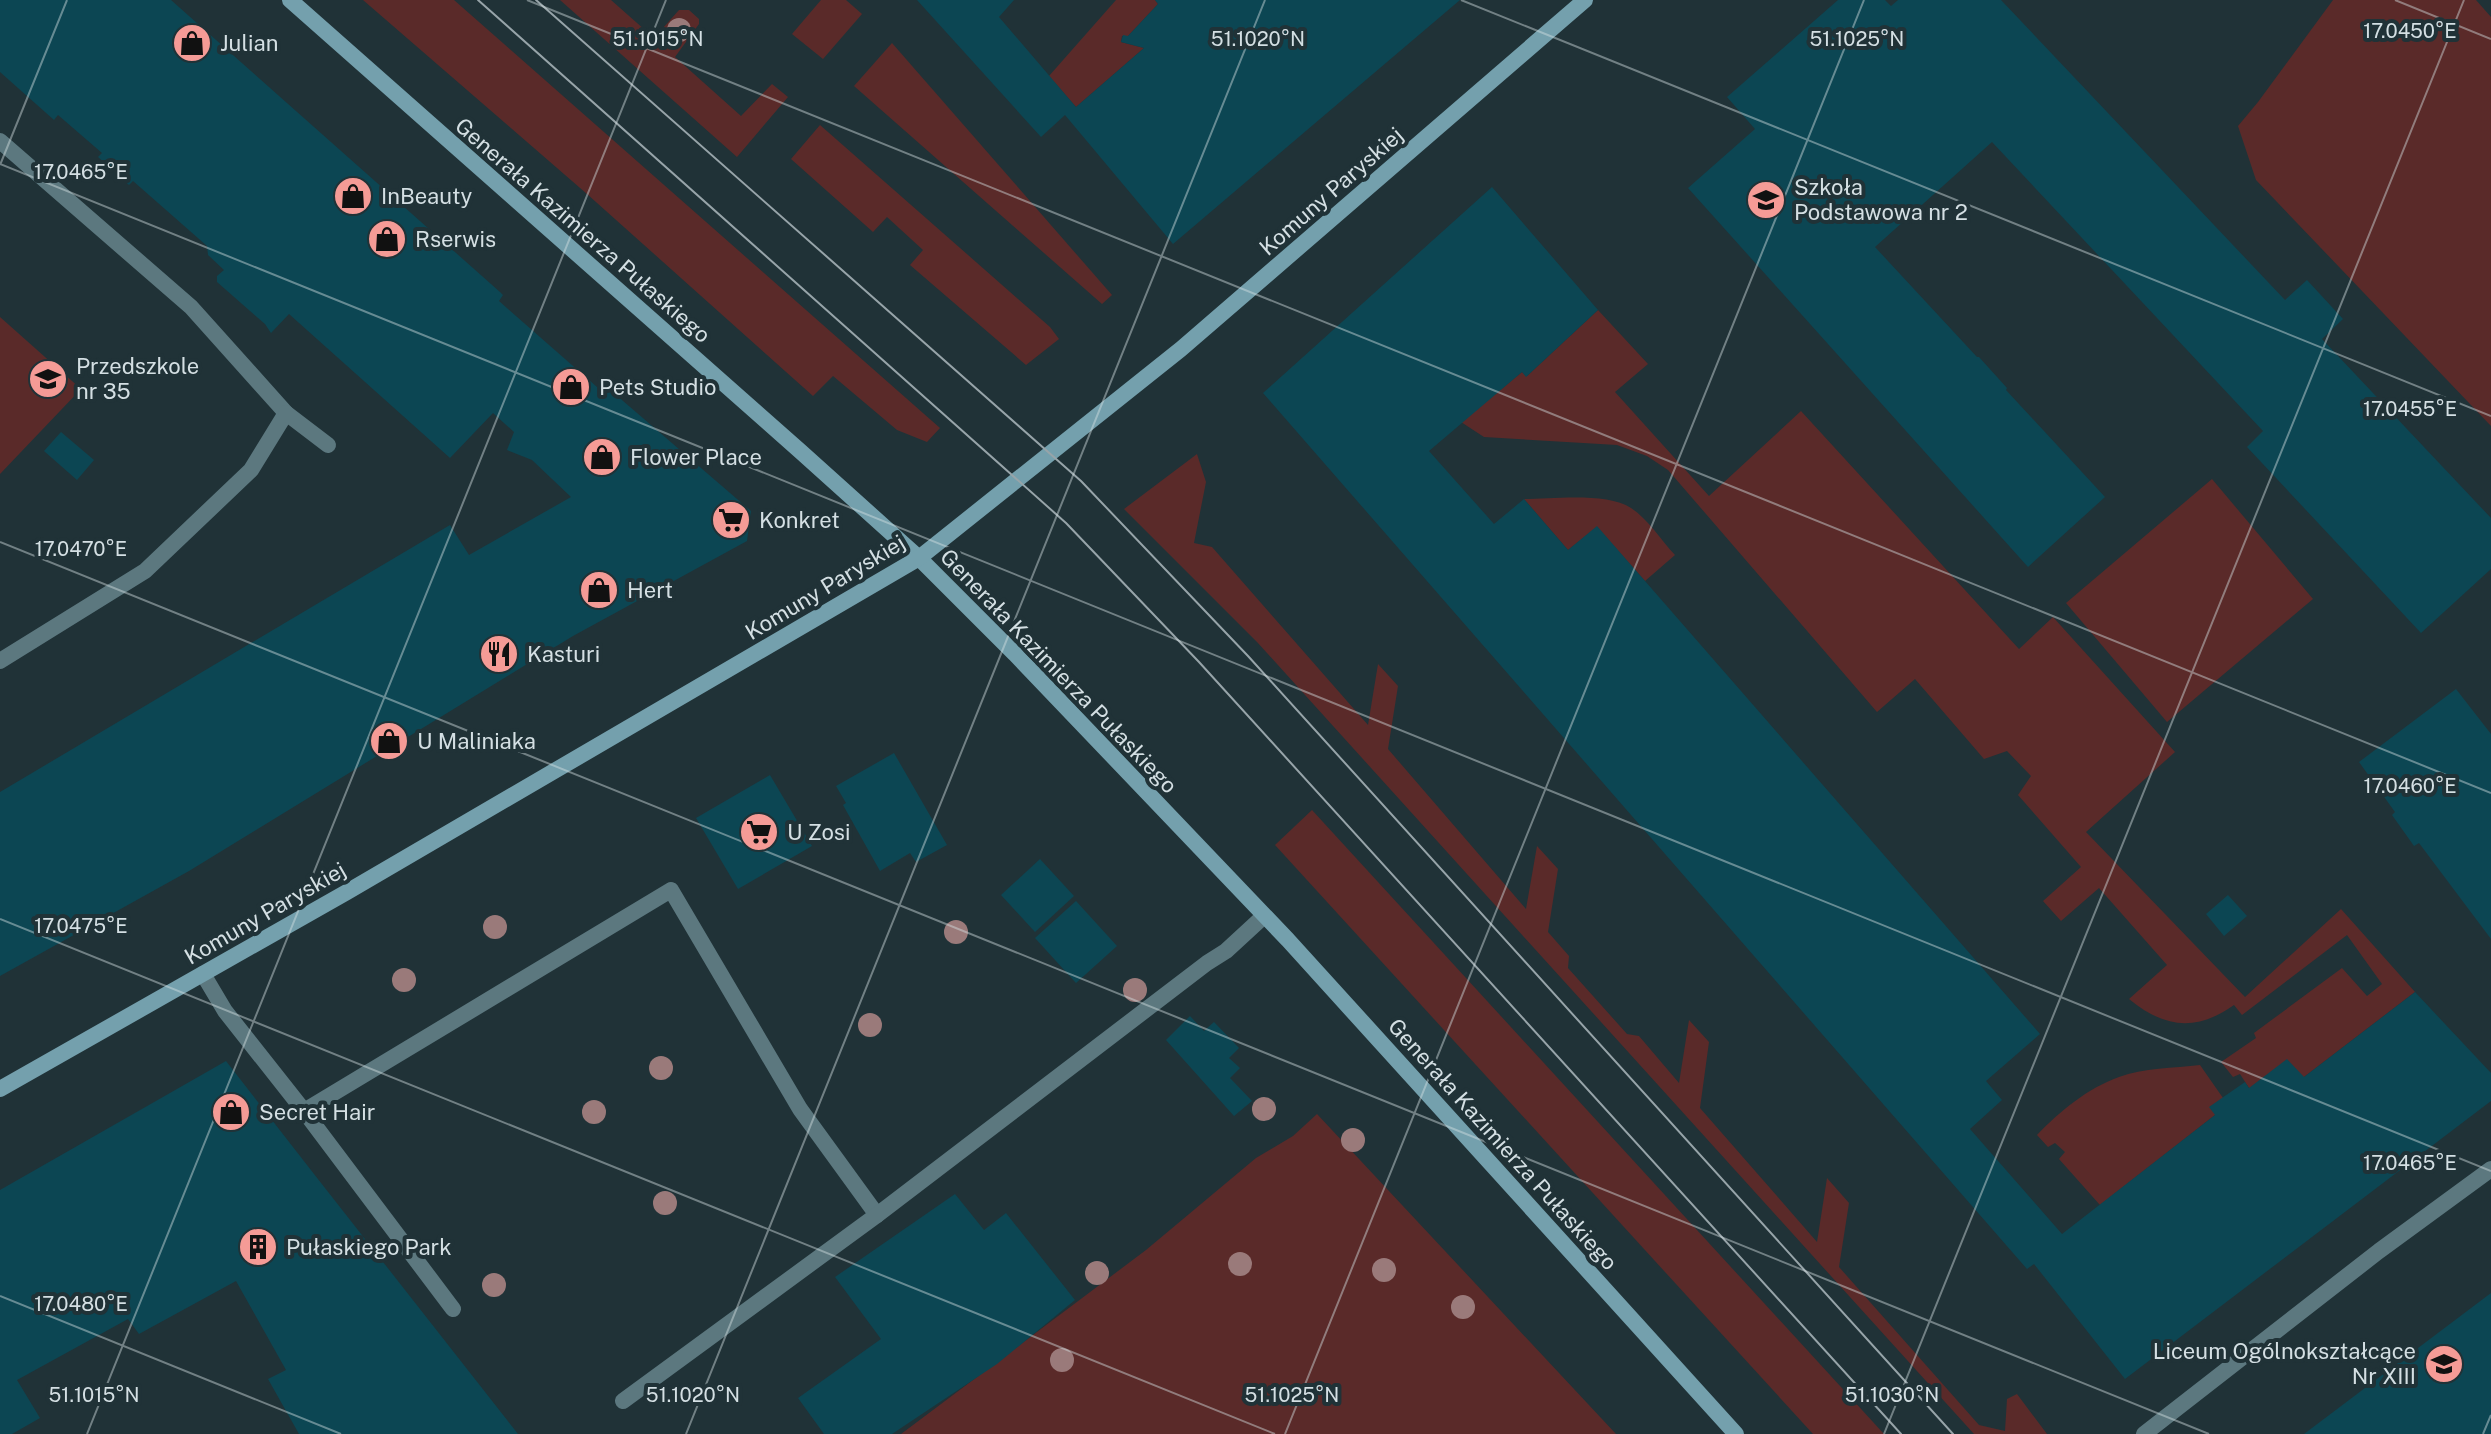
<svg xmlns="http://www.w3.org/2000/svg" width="2491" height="1434" viewBox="0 0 2491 1434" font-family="'Public Sans',sans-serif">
	<rect width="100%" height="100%" fill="#203237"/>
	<g fill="#5a2a29">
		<polygon points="363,0 454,0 940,428 927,442 897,430 833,376 813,396 587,194"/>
		<polygon points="560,0 611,0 654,38 679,10 689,10 699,19 699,24 675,57 741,116 772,84 788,97 737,157"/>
		<polygon points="821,0 846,0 862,14 823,59 792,34"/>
		<polygon points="1116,0 1155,0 1158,4 1128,36 1122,36 1121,42 1144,48 1076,107 1049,76"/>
		<polygon points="2333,0 2476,0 2491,17 2491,426 2256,180 2238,126 2258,102"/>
		<polygon points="892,43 1112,295 1102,304 854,86"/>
		<polygon points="820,125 1050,327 1059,339 1026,365 910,265 923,250 887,217 873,232 791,159"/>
		<path d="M 1598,310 L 1648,364 L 1615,392 L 1709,496 L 1801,411 L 2019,649 L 2053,617 L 2175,752 L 2086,832 L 2245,997 L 2341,909 L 2415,992 L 2304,1077 L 2249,1088 L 2240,1074 L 2233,1077 L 2221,1062 L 2256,1038 L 2254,1033 L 2342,968 L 2367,996 L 2382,984 L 2347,935 L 2242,1015 L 2234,1005 C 2196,1032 2164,1028 2129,999 L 2167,965 L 2099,888 L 2061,921 L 2043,901 L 2081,867 L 2018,795 L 2031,776 L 2007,751 L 1984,759 L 1915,679 L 1877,712 L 1668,470 L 1647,456 L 1617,445 L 1484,437 L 1461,422 L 1522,372 L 1527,376 Z"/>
		<polygon points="0,317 81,389 0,474"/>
		<polygon points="1197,454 1206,482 1194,543 1212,547 1368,725 1378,664 1398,686 1388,749 1526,909 1537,846 1558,869 1548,932 1569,956 1568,968 1627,1034 1639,1036 1679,1083 1689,1020 1709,1042 1700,1108 1817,1242 1827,1178 1849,1203 1839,1267 1979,1425 2005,1431 2007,1399 2017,1394 2047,1434 1974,1434 1257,642 1124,509"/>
		<polygon points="2212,479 2313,599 2167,722 2066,603"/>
		<path d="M 1524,499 C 1553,499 1607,492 1631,508 C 1648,519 1661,540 1675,555 L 1645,581 L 1597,527 L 1568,550 Z"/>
		<polygon points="1312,810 1884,1434 1813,1434 1275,845"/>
		<path d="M 2200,1065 L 2223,1098 L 2215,1115 L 2100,1205 L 2059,1159 L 2065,1152 L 2055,1143 L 2048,1147 L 2037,1135 C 2060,1111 2088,1088 2119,1077 C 2143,1068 2174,1068 2200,1065 Z"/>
		<polygon points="1317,1114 1616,1434 901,1434 1146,1250 1256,1158 1293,1136"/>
	</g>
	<g fill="#0c4653">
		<polygon points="0,0 171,0 500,292 503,295 499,301 597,387 601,382 751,511 747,541 573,636 189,871 0,976 0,792 450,525 469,555 571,497 532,460 507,450 514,432 493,413 450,458 289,314 271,333 265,324 217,282 217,276 224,270 208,255 207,246 133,181 129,185 98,157 102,153 58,115 54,120 0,72"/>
		<polygon points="917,0 1014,0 999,17 1076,107 1144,48 1121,42 1123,35 1128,36 1158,4 1155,0 1460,0 1173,244 1065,115 1041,137"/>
		<polygon points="1838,0 1885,0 1891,6 1898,0 2001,0 2285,300 2307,280 2343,319 2322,339 2491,518 2491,569 2421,633 2247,447 2263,431 1992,142 1875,247 1977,357 1979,357 2007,388 2006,390 2105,497 2028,567 1688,188 1755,129 1727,97"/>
		<polygon points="1492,187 1598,310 1526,377 1522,372 1429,451 1494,524 1524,499 1568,550 1597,526 2040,1034 1986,1081 2002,1100 1970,1129 2062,1234 2215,1115 2209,1107 2245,1082 2249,1088 2287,1059 2304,1077 2415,992 2491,1073 2491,1101 2125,1379 2034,1264 2027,1269 1263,393"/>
		<polygon points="61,432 94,460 77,480 44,451"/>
		<polygon points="2456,689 2491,734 2491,939 2419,843 2414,846 2392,815 2395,812 2359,762"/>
		<polygon points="894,753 947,845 916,862 910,853 880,871 843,805 846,803 836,786"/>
		<polygon points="770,775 812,846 738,889 696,818"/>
		<polygon points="1040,859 1074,896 1035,932 1001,895"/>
		<polygon points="2228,895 2247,916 2224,936 2206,914"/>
		<polygon points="1076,901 1117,946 1076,983 1035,938"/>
		<polygon points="1190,1016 1204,1031 1214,1022 1239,1048 1229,1058 1240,1068 1230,1078 1252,1101 1234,1116 1166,1040"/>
		<polygon points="226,1061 314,1174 518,1434 299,1434 268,1379 286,1370 236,1281 139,1334 128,1319 17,1380 40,1418 12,1434 0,1434 0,1190"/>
		<polygon points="955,1194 984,1230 1006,1213 1075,1300 997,1364 892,1434 824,1434 798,1398 881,1339 835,1277"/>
		<polygon points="2491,1293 2491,1434 2304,1434"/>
	</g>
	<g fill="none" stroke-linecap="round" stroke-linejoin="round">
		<g stroke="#5c787f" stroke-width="16">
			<polyline points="0,141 191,307 286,413 251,470 145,571 0,661"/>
			<polyline points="286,413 328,445"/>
			<polyline points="203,974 225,1011 304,1111 453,1309"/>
			<polyline points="304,1111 671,890 800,1109 877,1215"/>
			<polyline points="623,1401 877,1215 1207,963 1226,951 1264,916"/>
		</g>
		<polyline stroke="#5c787f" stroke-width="16" points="2144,1434 2379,1251 2491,1169"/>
		<g stroke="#74a0ad" stroke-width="16">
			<polyline points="290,0 800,451 919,558 1015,654 1288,940 1736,1434"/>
			<polyline points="0,1089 347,892 919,558 1181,349 1585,0"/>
		</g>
		<g stroke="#97a4a9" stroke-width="2">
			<polyline points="478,0 1066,523 1199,662 1901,1434"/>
			<polyline points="536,0 1081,481 1248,656 1953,1434"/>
		</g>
	</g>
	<g fill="#9a7a7a">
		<circle cx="679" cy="30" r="12"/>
		<circle cx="495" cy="927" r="12"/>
		<circle cx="956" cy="932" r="12"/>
		<circle cx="404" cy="980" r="12"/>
		<circle cx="1135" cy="990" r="12"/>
		<circle cx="870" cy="1025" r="12"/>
		<circle cx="661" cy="1068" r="12"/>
		<circle cx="1264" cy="1109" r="12"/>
		<circle cx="594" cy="1112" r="12"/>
		<circle cx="1353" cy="1140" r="12"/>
		<circle cx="665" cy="1203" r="12"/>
		<circle cx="1240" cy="1264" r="12"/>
		<circle cx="1384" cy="1270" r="12"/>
		<circle cx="1097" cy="1273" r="12"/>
		<circle cx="494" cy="1285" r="12"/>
		<circle cx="1463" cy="1307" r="12"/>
		<circle cx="1062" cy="1360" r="12"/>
	</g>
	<path fill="none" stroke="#d4dfe3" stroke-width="2" stroke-opacity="0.45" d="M 527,0 L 2491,793M 1461,0 L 2491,416M 2395,0 L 2491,39M 0,164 L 2491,1171M 0,165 L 67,0M 0,542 L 2209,1434M 0,919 L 1275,1434M 0,1296 L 341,1434M 87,1434 L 666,0M 686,1434 L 1265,0M 1285,1434 L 1864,0M 1884,1434 L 2464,0M 2483,1434 L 2491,1415"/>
	<defs>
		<g id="shop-disc" transform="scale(2)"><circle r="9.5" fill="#f59b96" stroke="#203237"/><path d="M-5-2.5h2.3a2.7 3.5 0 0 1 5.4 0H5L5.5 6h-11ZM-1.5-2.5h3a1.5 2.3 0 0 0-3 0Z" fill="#111"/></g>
		<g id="school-disc" transform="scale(2)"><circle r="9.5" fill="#f59b96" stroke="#203237"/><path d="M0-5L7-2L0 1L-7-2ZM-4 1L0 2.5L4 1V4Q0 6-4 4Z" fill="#111"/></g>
		<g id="supermarket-disc" transform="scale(2)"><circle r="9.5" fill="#f59b96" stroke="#203237"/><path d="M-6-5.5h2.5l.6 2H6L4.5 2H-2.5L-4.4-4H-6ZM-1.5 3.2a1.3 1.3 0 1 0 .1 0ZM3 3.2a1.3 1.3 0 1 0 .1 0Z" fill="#111"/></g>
		<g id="restaurant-disc" transform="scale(2)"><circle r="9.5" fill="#f59b96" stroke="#203237"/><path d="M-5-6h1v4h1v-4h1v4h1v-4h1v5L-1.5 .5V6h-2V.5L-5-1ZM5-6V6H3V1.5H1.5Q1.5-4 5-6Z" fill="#111"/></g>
		<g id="building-disc" transform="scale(2)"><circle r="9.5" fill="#f59b96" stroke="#203237"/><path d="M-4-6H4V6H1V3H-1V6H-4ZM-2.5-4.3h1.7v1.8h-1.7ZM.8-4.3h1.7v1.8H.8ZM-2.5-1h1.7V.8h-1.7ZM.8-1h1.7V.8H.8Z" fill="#111"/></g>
	</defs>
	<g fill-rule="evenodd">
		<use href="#shop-disc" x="192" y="43"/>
		<use href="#shop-disc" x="353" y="196"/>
		<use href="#school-disc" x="1766" y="200"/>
		<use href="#shop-disc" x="387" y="239"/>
		<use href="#school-disc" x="48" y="379"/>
		<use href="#shop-disc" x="571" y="387"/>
		<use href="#shop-disc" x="602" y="457"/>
		<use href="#supermarket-disc" x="731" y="520"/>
		<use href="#shop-disc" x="599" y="590"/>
		<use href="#restaurant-disc" x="499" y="654"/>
		<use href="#shop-disc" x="389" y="741"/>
		<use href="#supermarket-disc" x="759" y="832"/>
		<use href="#shop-disc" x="231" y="1112"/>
		<use href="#building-disc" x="258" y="1247"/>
		<use href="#school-disc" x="2444" y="1364"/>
	</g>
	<g text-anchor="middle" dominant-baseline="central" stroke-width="8" stroke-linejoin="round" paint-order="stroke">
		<g font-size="22" fill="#d4dfe3" stroke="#203237" text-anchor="start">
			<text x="220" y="43">Julian</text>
			<text x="1794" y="187">Szkoła<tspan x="1794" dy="25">Podstawowa nr 2</tspan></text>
			<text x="381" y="196">InBeauty</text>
			<text x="415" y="239">Rserwis</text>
			<text x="76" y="366">Przedszkole<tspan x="76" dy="25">nr 35</tspan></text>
			<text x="599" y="387">Pets Studio</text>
			<text x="630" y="457">Flower Place</text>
			<text x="759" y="520">Konkret</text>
			<text x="627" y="590">Hert</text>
			<text x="527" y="654">Kasturi</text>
			<text x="417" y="741">U Maliniaka</text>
			<text x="787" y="832">U Zosi</text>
			<text x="259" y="1112">Secret Hair</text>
			<text x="286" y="1247">Pułaskiego Park</text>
			<text x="2416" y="1351" text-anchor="end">Liceum Ogólnokształcące<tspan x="2416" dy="25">Nr XIII</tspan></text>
		</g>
		<g font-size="22" fill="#d4dfe3" stroke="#203237">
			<text transform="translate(1331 191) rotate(-41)">Komuny Paryskiej</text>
			<text transform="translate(583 230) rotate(41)">Generała Kazimierza Pułaskiego</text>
			<text transform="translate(825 587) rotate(-31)">Komuny Paryskiej</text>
			<text transform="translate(1059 671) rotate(46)">Generała Kazimierza Pułaskiego</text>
			<text transform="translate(265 913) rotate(-30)">Komuny Paryskiej</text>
			<text transform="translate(1503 1144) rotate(48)">Generała Kazimierza Pułaskiego</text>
		</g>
	</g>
	<g font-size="20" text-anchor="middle" fill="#d4dfe3" stroke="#203237" stroke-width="8" stroke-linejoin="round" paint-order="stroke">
		<text x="2410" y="38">17.0450°E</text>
		<text x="658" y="46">51.1015°N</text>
		<text x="1258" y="46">51.1020°N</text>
		<text x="1857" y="46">51.1025°N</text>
		<text x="81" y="179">17.0465°E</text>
		<text x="2410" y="416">17.0455°E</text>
		<text x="81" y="556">17.0470°E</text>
		<text x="2410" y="793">17.0460°E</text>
		<text x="81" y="933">17.0475°E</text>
		<text x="2410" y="1170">17.0465°E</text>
		<text x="81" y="1311">17.0480°E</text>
		<text x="94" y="1402">51.1015°N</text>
		<text x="693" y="1402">51.1020°N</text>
		<text x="1292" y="1402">51.1025°N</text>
		<text x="1892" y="1402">51.1030°N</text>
	</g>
</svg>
